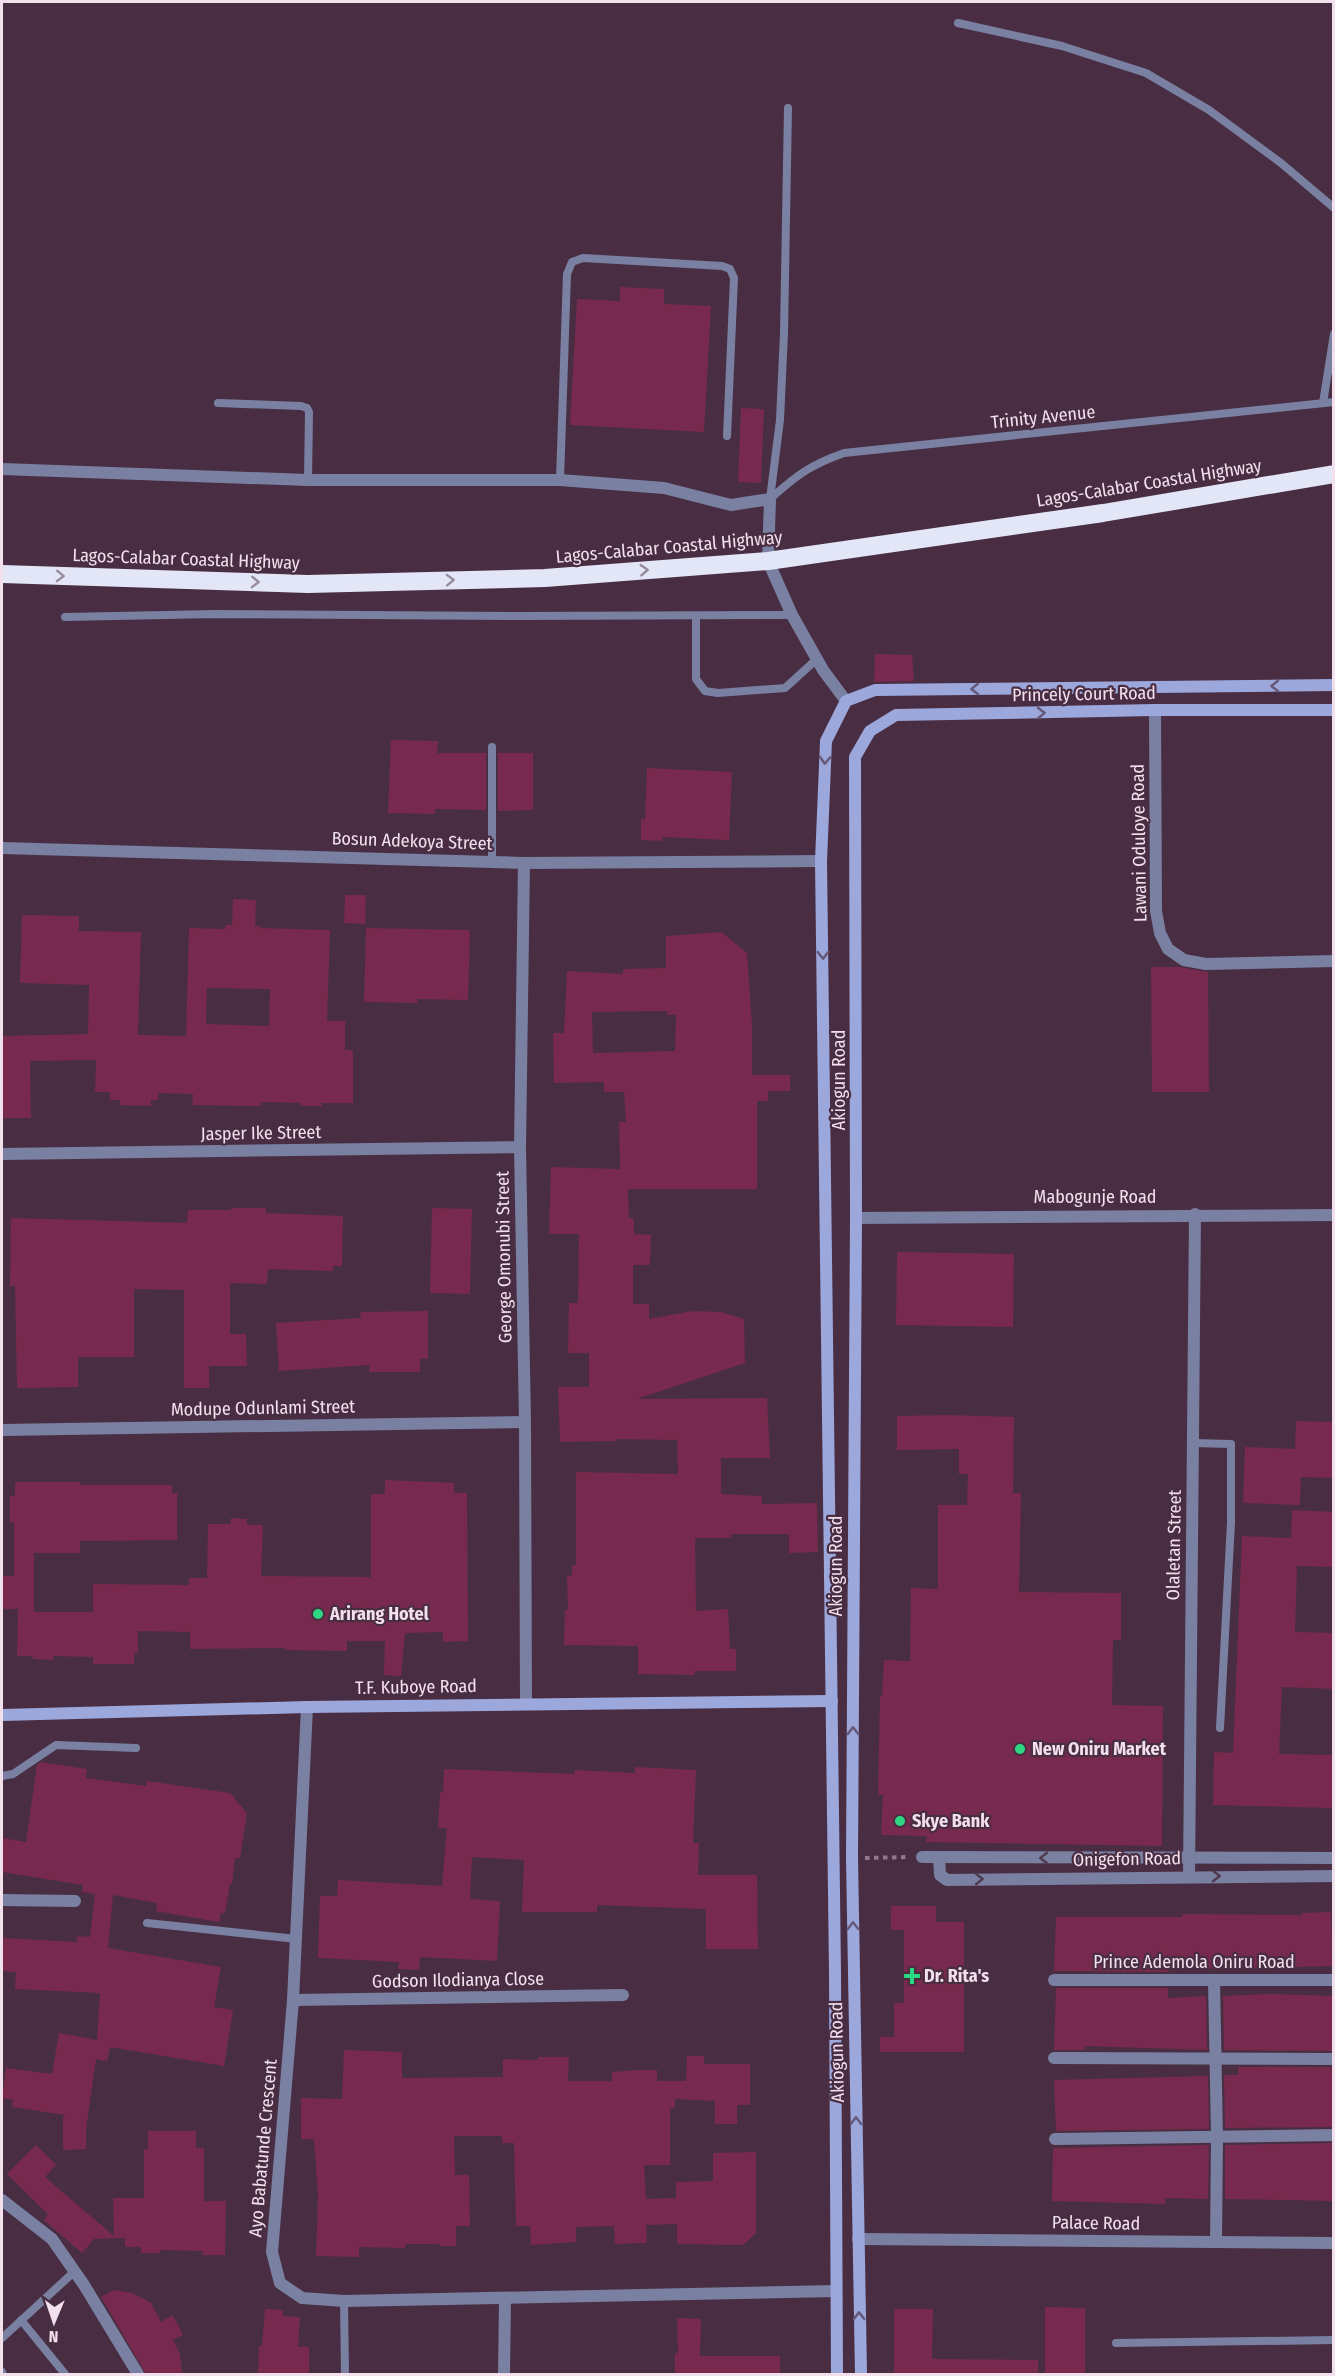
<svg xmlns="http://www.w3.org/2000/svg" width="1335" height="2376" viewBox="0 0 1335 2376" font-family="'Fira Sans Condensed',sans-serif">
	<rect width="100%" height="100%" fill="#492e43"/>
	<g fill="#772a4d" fill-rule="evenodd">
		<polygon points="620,287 664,289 664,304 711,306 704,432 570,425 577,299 620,301"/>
		<polygon points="741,408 764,409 761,483 738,482"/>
		<polygon points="875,654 912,655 914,681 874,682"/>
		<polygon points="391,740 438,741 437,753 486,753 486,810 435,809 435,814 388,813"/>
		<polygon points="498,753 533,753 533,810 498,811"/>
		<polygon points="647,768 732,772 729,840 662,837 662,841 641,840 641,819 645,819"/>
		<polygon points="345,895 366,895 365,924 344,923"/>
		<path d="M 233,899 L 256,900 L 255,926 L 260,926 L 260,928 L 330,930 L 327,1021 L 345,1021 L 345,1050 L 353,1050 L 353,1103 L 321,1103 L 322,1106 L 301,1106 L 301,1103 L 261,1102 L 261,1106 L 192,1105 L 193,1094 L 158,1093 L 158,1100 L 151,1100 L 151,1106 L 120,1105 L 120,1100 L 110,1100 L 110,1092 L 95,1092 L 96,1060 L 30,1061 L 31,1118 L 2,1118 L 2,1036 L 88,1034 L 89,985 L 20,983 L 22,915 L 79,916 L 79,931 L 141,932 L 138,1035 L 186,1036 L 189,928 L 225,929 L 225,925 L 232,925 ZM 207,988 L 270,989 L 269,1026 L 206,1024 Z"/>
		<polygon points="366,928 470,930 468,1000 417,999 417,1003 364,1002"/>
		<path d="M 721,932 L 747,953 L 752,1024 L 752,1075 L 790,1075 L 790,1091 L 768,1091 L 768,1101 L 757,1101 L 757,1189 L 628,1189 L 629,1218 L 634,1219 L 634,1234 L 651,1235 L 650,1265 L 633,1265 L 633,1304 L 649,1304 L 649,1319 L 693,1311 L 721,1312 L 744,1319 L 745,1363 L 637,1399 L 767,1398 L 770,1458 L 721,1458 L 721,1494 L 762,1496 L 762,1504 L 817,1503 L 818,1552 L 789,1553 L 789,1534 L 731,1534 L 731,1538 L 695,1538 L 696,1611 L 728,1609 L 730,1649 L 736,1649 L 736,1671 L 695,1671 L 695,1675 L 638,1674 L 638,1646 L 564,1645 L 565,1610 L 568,1610 L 567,1576 L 572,1575 L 572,1565 L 576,1565 L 576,1472 L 678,1474 L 677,1440 L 617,1439 L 617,1441 L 560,1442 L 558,1387 L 589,1387 L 589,1353 L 568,1353 L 569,1303 L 578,1303 L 579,1234 L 549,1234 L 551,1167 L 620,1169 L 619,1122 L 626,1122 L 624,1092 L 604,1092 L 604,1082 L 554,1083 L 553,1033 L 564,1033 L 567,971 L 623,974 L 623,969 L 666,968 L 666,936 ZM 667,1011 L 667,1015 L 676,1015 L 675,1051 L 593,1053 L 592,1012 Z"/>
		<polygon points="1151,967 1180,967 1208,972 1209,1092 1152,1092"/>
		<polygon points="231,1208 266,1208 266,1213 343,1216 342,1266 333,1266 333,1271 268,1269 267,1284 230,1283 230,1334 246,1334 247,1366 209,1366 209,1388 184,1388 184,1290 134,1289 134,1357 78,1357 78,1387 17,1388 15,1286 10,1286 11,1218 187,1223 188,1210 231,1210"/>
		<polygon points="432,1208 472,1209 470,1294 430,1293"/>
		<polygon points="897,1252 1014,1254 1013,1327 896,1325"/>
		<polygon points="428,1311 428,1359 420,1359 420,1372 369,1372 369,1365 279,1371 276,1323 361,1318 360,1312"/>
		<polygon points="948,1415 1014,1417 1013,1493 1021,1493 1019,1592 1121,1593 1121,1640 1113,1640 1112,1705 1163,1706 1162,1846 926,1842 927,1836 881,1835 883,1795 878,1795 880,1696 882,1696 884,1660 910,1661 911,1588 938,1589 938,1505 967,1505 968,1474 959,1474 959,1449 897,1450 897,1416"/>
		<polygon points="1296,1421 1334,1422 1334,1478 1301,1477 1300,1505 1243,1503 1245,1447 1295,1449"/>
		<polygon points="385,1480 454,1483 454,1493 467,1493 468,1641 443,1642 443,1632 405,1633 401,1676 384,1675 385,1641 347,1641 347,1651 285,1650 285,1648 190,1649 190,1632 138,1631 138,1653 134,1653 134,1664 93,1664 93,1657 53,1656 53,1660 32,1659 33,1656 17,1656 18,1609 2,1609 2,1576 14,1576 14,1522 10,1522 10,1496 15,1496 15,1482 80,1482 80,1485 172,1485 172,1493 177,1493 177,1540 80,1541 80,1553 34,1553 34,1612 93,1612 93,1584 189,1585 189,1578 207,1578 208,1524 231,1524 231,1518 247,1519 247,1525 263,1525 261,1576 371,1577 371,1494 385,1494"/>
		<polygon points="1292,1510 1334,1512 1334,1567 1297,1566 1295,1632 1334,1633 1334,1689 1282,1687 1279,1754 1334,1755 1334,1808 1213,1805 1214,1752 1233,1753 1242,1536 1291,1538"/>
		<polygon points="41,1762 87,1769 86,1778 146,1786 147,1781 230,1793 247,1813 240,1858 235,1858 232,1884 230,1884 225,1913 221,1913 219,1922 156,1911 157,1903 113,1895 108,1948 221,1967 214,2007 233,2010 224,2066 110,2047 107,2061 96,2059 86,2129 86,2149 63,2150 63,2117 65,2115 12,2107 13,2100 2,2098 6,2068 52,2074 59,2033 97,2040 100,1993 15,1989 16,1972 2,1971 2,1938 77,1942 77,1936 90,1937 95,1894 82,1892 83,1885 2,1872 2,1838 26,1842 37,1765"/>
		<polygon points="635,1767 696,1770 693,1843 699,1843 698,1875 757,1875 758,1949 706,1949 706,1909 597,1905 597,1912 522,1912 524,1860 472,1857 470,1899 500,1901 497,1961 420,1957 419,1970 398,1969 399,1962 318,1958 320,1896 337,1896 338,1880 442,1886 447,1828 438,1828 440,1792 443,1793 444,1769 575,1774 575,1770 635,1773"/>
		<polygon points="891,1906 936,1906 936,1922 964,1922 964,2052 880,2052 880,2037 894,2037 894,2003 904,2003 904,1930 891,1930"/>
		<polygon points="1331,1912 1332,1966 1218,1969 1169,1967 1169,1972 1054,1971 1056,1917 1182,1917 1182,1914 1302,1915 1302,1913"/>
		<polygon points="1056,1988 1168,1988 1168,1998 1206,1996 1207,2050 1085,2046 1085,2050 1054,2050"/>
		<polygon points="1267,1994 1334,1996 1332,2051 1224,2050 1223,1996"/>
		<polygon points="344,2050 402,2052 402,2078 503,2077 503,2059 538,2060 538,2057 569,2057 568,2081 612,2081 612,2072 638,2070 657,2070 657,2081 686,2081 687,2056 704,2056 704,2064 750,2064 750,2105 737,2105 737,2124 715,2124 715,2101 675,2099 675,2108 670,2108 670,2165 644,2165 646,2199 676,2198 676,2182 713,2181 713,2153 756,2152 756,2233 743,2245 677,2244 677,2224 646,2225 647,2243 615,2244 614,2226 576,2227 576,2242 531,2245 530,2226 516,2226 514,2143 502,2143 502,2136 454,2136 455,2175 469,2175 470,2226 456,2226 456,2246 439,2246 439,2244 405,2244 405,2248 359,2247 359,2257 316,2256 318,2196 314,2139 301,2139 301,2098 342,2099"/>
		<polygon points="1238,2067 1331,2067 1331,2070 1334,2071 1332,2127 1225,2128 1224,2075 1238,2075"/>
		<polygon points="1208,2076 1209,2129 1056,2131 1054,2080"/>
		<polygon points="148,2131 196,2131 196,2148 204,2148 204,2201 226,2201 225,2255 202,2255 203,2251 160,2250 160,2253 141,2253 141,2247 125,2247 125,2238 94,2239 82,2253 44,2220 48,2214 7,2174 36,2145 56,2165 45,2177 114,2236 113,2198 144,2198 144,2149 148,2149"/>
		<polygon points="1332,2143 1331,2148 1334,2148 1334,2201 1225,2199 1225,2145"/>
		<polygon points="1209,2145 1208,2199 1165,2198 1165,2204 1052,2201 1053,2148"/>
		<polygon points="114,2290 133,2293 151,2303 161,2322 173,2315 183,2335 173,2340 180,2354 182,2374 146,2374 101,2297"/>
		<polygon points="1045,2307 1085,2308 1085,2374 1045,2374"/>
		<polygon points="265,2309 283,2310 283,2316 300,2317 298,2347 309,2347 309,2374 258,2374 259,2346 262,2346"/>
		<polygon points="894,2309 933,2309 932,2359 1038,2360 1038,2374 894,2374"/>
		<polygon points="677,2318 701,2319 700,2356 780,2356 780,2374 675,2374 675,2353 678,2353"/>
	</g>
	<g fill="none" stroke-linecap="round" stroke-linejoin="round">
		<polyline stroke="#8f788a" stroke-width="4" stroke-dasharray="4.5 4.5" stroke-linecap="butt" points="865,1858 909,1857"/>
		<g stroke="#7980a1" stroke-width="8">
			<polyline points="958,23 1062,46 1146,73 1209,110 1281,163 1334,208"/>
			<polyline points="218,403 301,406 307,408 309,412 308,480"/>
			<polyline points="1323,403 1334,334"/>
			<polyline points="560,480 567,274 572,262 583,258 722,266 730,269 734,278 727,436"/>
			<path d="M 770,499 C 797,475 810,465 844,453 L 1334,402"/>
			<polyline points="770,499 780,420 784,333 788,108"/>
			<polyline points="696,616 696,679 705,691 718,693 785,688 817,659"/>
			<polyline points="65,617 215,614 520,616 792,615"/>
			<polyline points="492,861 492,747"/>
			<polyline points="1193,1443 1231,1444 1231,1522 1220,1728"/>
			<polyline points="2,1776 13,1774 56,1745 136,1748"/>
			<polyline points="147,1923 297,1939"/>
			<polyline points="344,2301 345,2374"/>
			<polyline points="21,2320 65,2374"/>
			<polyline points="2,2338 75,2271"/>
			<polyline points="1116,2343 1334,2340"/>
			<polyline points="2,2372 3,2374"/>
		</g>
		<g stroke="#7980a1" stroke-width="12">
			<polyline points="2,469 308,480 560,480 664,488 731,505 770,499 768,561 792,615 823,670 846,701"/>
			<polyline points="1155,710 1156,911 1160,933 1168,949 1184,960 1206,964 1334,961"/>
			<polyline points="2,848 524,863 821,861"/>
			<polyline points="524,863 520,1147 525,1422 526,1704"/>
			<polyline points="2,1154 520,1147"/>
			<polyline points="856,1218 1334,1215"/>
			<polyline points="2,1430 525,1422"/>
			<polyline points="307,1707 293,2000 272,2252 280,2283 302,2298 344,2301 836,2291"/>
			<polyline points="922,1857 1334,1858"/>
			<polyline points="939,1857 940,1875 947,1880 1334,1876"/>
			<polyline points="1189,1876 1195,1214"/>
			<polyline points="2,1900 75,1901"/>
			<polyline points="1054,1980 1334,1980"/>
			<polyline points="1214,1980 1217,2137 1216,2242"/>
			<polyline points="293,2000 623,1995"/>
			<polyline points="1054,2058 1334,2059"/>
			<polyline points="1055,2139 1334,2135"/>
			<polyline points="2,2200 52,2239 84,2285 138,2374"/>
			<polyline points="858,2239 1334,2243"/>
			<polyline points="504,2374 505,2298"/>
		</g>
		<g stroke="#9ca7dc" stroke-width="12">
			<polyline points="2,1715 307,1707 832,1701"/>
			<polyline points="837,2374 835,1972 821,861 826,741 846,701 875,690 1334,685"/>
			<polyline points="861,2374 852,1858 856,1218 855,757 870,731 896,715 1155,710 1334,710"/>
		</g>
		<polyline stroke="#e2e6f7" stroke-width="18" points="2,574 308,584 545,578 768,561 1103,513 1334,474"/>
	</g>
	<defs><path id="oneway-chevron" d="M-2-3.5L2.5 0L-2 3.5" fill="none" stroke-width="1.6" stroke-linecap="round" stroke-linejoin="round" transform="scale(1.5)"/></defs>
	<g stroke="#968a9d">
		<use href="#oneway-chevron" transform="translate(644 570) rotate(-4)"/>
		<use href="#oneway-chevron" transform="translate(60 576) rotate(2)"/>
		<use href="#oneway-chevron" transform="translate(450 580) rotate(-2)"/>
		<use href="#oneway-chevron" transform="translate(255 582) rotate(2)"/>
	</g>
	<g stroke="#665879">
		<use href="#oneway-chevron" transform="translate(1275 686) rotate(179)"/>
		<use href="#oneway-chevron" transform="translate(975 689) rotate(179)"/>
		<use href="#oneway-chevron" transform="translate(1041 713) rotate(-1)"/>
		<use href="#oneway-chevron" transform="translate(825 760) rotate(93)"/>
		<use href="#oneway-chevron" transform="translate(823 955) rotate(89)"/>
		<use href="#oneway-chevron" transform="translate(853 1731) rotate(-90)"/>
		<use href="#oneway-chevron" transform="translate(853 1926) rotate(-91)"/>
		<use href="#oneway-chevron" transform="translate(856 2121) rotate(-91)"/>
		<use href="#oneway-chevron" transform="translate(859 2316) rotate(-91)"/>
	</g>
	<g stroke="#503a51">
		<use href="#oneway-chevron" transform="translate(1044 1858) rotate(-180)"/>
		<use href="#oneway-chevron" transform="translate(1216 1876)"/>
		<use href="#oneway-chevron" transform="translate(979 1879) rotate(-1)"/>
	</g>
	<g fill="#2ed883" stroke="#492e43" stroke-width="2">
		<circle cx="318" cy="1614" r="6"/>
		<circle cx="1020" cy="1749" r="6"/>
		<circle cx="900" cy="1821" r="6"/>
		<path d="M909 1967h6v6h6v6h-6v6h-6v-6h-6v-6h6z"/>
	</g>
	<g text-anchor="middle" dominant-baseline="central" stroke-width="4.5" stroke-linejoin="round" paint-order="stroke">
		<g font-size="18" fill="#f2e0ed" stroke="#492e43">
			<text transform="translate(1043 417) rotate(-6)">Trinity Avenue</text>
			<text transform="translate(1149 483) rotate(-9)">Lagos-Calabar Coastal Highway</text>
			<text transform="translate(669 547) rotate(-5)">Lagos-Calabar Coastal Highway</text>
			<text transform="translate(186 559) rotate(2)">Lagos-Calabar Coastal Highway</text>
			<text transform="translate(1084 694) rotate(-1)">Princely Court Road</text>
			<text transform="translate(412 841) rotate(2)">Bosun Adekoya Street</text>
			<text transform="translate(1139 843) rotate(-91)">Lawani Oduloye Road</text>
			<text transform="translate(839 1080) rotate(-90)">Akiogun Road</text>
			<text transform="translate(261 1133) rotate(-1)">Jasper Ike Street</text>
			<text x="1095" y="1197">Mabogunje Road</text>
			<text transform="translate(504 1257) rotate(-91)">George Omonubi Street</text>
			<text transform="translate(263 1408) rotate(-1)">Modupe Odunlami Street</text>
			<text transform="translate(1174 1545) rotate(-89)">Olaletan Street</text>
			<text transform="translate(836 1566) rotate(-90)">Akiogun Road</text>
			<text transform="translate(416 1687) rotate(-1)">T.F. Kuboye Road</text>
			<text transform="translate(1127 1859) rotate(-1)">Onigefon Road</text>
			<text x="1194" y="1962">Prince Ademola Oniru Road</text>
			<text transform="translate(458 1980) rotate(-1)">Godson Ilodianya Close</text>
			<text transform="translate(837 2052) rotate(-91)">Akiogun Road</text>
			<text transform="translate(263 2148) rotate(-85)">Ayo Babatunde Crescent</text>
			<text transform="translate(1096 2223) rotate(1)">Palace Road</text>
		</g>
		<g font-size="18" font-weight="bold" fill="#f2e0ed" stroke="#492e43" text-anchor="start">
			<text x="330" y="1614">Arirang Hotel</text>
			<text x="1032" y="1749">New Oniru Market</text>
			<text x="912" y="1821">Skye Bank</text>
			<text x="924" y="1976">Dr. Rita's</text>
		</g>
	</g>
	<rect width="1335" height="2376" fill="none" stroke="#f2e0ed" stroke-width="6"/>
	<g transform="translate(54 2322) rotate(182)" stroke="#492e43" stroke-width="4.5" paint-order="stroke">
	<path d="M0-4.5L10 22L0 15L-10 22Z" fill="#f2e0ed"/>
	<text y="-9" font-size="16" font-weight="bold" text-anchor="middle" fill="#f2e0ed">N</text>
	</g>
</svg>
